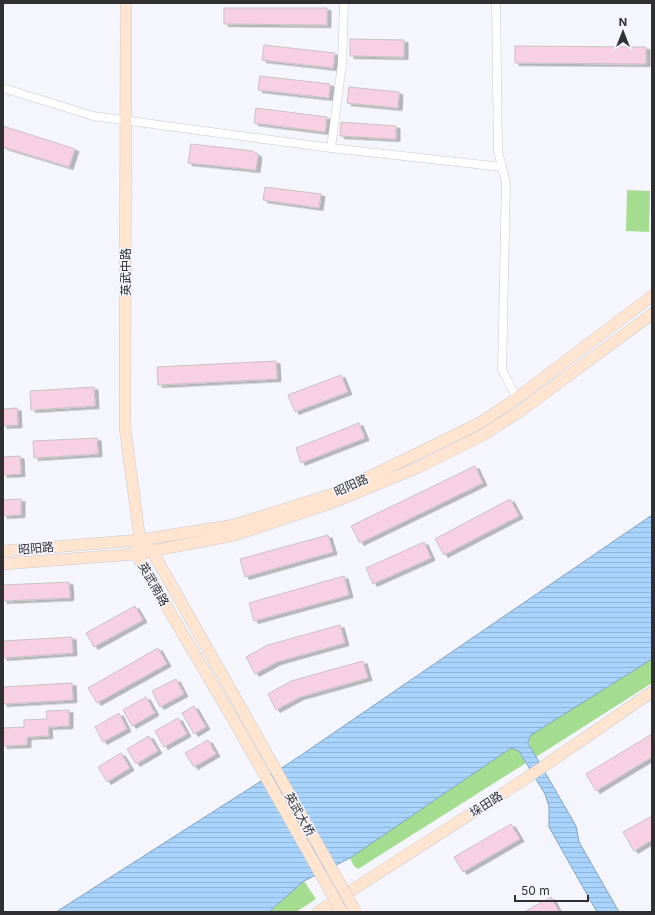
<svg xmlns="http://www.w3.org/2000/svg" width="655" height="915" viewBox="0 0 655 915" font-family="Inter,'Noto Sans SC',sans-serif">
	<defs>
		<pattern id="water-rules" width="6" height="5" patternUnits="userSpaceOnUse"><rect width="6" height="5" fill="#a8d4fe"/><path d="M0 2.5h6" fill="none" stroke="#91b6da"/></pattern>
		<filter id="shadow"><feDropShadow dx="4" dy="2.5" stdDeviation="0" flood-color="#0004"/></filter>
	</defs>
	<rect width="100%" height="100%" fill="#f5f5fd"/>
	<g fill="#a4dd90">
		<polygon points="627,190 650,191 649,232 626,231"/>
		<path d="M 652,659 L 652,683 L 536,757 C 532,749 526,743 531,735 Z"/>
		<polygon points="511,748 519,751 526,763 358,869 354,866 350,858"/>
		<polygon points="304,881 316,899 296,912 269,912"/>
	</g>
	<polygon fill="url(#water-rules)" stroke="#84a3c1" points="652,515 652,659 531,735 529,739 528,743 576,826 579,842 619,912 597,912 549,827 549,806 545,794 519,751 511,748 350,858 304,881 269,912 56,912 291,762"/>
	<g fill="#f7d0e3" stroke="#cac2c6" filter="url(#shadow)">
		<polygon points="224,8 327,8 327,25 224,24"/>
		<polygon points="350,39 404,40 404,57 350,56"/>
		<polygon points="264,45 335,53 333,68 262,60"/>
		<polygon points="515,46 646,47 646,64 515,63"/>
		<polygon points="260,76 330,84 329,98 258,90"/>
		<polygon points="349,87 399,92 398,108 347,103"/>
		<polygon points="256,108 327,117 325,132 254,123"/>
		<polygon points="341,122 396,126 396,139 340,136"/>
		<polygon points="3,126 75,149 69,167 3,147"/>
		<polygon points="191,144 253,151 258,155 256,170 188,163"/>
		<polygon points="265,187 321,194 319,208 263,200"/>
		<polygon points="276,361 277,379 158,385 157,367"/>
		<polygon points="341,375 348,392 295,412 288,395"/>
		<polygon points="94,387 95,406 31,410 30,391"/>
		<polygon points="17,408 18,425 3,426 3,409"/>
		<polygon points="359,423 365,438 301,463 296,448"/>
		<polygon points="97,438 98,454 34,458 33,441"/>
		<polygon points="20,456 21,474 3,475 3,457"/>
		<polygon points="475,466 483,483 360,543 351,526"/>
		<polygon points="21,499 21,515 3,516 3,500"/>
		<polygon points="510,499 519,516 444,555 435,539"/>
		<polygon points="328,535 333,552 245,577 240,559"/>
		<polygon points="424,542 431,558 373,584 366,568"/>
		<polygon points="344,576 349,595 254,621 249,603"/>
		<polygon points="69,582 70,598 3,601 3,585"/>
		<polygon points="135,606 143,620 94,647 86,633"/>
		<polygon points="340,625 345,643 277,662 255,674 246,657 268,645"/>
		<polygon points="72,637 73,653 3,658 3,641"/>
		<polygon points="158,648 167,664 97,703 88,688"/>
		<polygon points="363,661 368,678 300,697 276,710 268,694 291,681"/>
		<polygon points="176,679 184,694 160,707 152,691"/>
		<polygon points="72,683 73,700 3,704 3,687"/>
		<polygon points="146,697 155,713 132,726 123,710"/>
		<polygon points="194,706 206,727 194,734 182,713"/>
		<polygon points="69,710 69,726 48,727 49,736 27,737 27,745 3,746 3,728 24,727 24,720 47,719 46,711"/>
		<polygon points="119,713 127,729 103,742 95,727"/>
		<polygon points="178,718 187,734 164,747 155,731"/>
		<polygon points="652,734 652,757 596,791 586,774"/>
		<polygon points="149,736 158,751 136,764 127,749"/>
		<polygon points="208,740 216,754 194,767 185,753"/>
		<polygon points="121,753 130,768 107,782 98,767"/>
		<polygon points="652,816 652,840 634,851 623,832"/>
		<polygon points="511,824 520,839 463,872 454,857"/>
		<polygon points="551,897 559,912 524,912"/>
	</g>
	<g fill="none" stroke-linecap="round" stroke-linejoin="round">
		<g stroke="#c9c9d0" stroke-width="9">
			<g id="street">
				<polyline points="496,3 498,151 506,183 502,370 517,398"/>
				<polyline points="3,88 93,116 331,148 502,167"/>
				<polyline points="331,148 342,64 344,3"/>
			</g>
		</g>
		<g stroke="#c9c9d0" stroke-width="12">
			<g id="secondary">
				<polyline points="126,3 125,428 140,540 136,554 234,721"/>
				<polyline points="148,547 152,551 245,715"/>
				<polyline points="3,551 140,540 234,525 336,493 480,423 517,398 652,296"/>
				<polyline points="3,564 136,554 235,535 337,501 419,467 483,435 519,412 652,314"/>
				<polyline points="318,912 528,777 652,692"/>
			</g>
		</g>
		<use href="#street" stroke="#fff" stroke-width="8"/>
		<use href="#secondary" stroke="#ffe5cf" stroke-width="11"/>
		<g stroke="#c9c9d0" stroke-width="12" stroke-linecap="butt">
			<g id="secondary-bridge">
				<polyline points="245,715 356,912"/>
				<polyline points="234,721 342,912"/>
			</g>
		</g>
		<use href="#secondary-bridge" stroke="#ffe5cf" stroke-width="11"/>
	</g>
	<g text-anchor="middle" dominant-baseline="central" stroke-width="3" stroke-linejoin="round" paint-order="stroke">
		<g font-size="12" fill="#303033" stroke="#f5f5fd">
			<text transform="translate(125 272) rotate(-90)">英武中路</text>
			<text transform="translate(351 485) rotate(-24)">昭阳路</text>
			<text transform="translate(36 548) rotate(-5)">昭阳路</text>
			<text transform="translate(154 584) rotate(60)">英武南路</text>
			<text transform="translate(486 804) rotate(-33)">垛田路</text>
			<text transform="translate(300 814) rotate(61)">英武大桥</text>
		</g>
	</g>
	<rect width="655" height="915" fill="none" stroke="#303033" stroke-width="8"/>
	<g transform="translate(623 32)" stroke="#f5f5fd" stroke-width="3" paint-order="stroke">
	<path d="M0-3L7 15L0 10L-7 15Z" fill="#303033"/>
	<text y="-6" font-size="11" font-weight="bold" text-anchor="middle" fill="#303033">N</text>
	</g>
	<path d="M515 895v6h73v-6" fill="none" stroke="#303033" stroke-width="2"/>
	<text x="521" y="895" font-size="12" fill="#303033" stroke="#f5f5fd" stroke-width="3" paint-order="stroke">50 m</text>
</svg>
